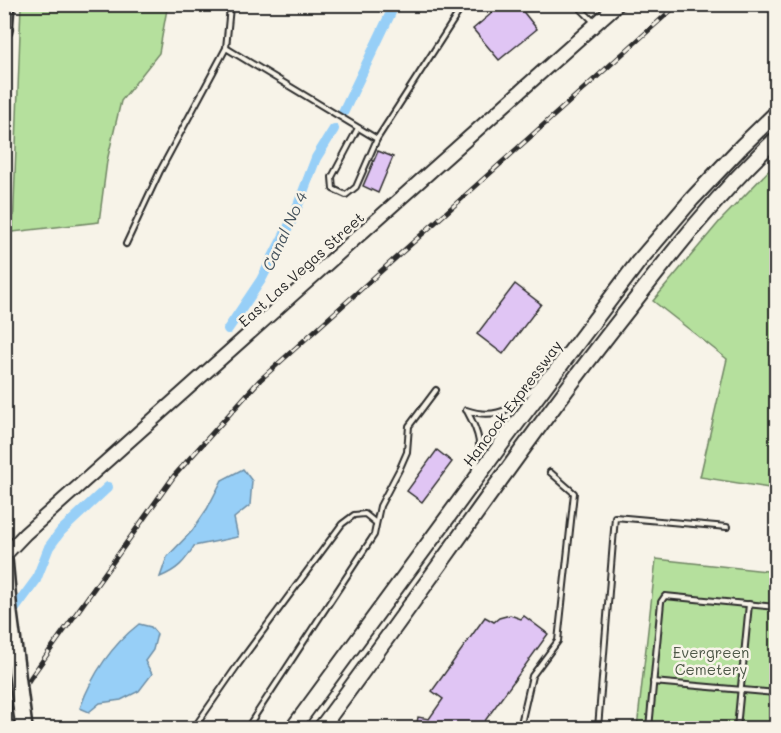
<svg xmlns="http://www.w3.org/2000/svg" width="781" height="733" viewBox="0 0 781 733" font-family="Mali,sans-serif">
	<rect width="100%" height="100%" fill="#f7f3e8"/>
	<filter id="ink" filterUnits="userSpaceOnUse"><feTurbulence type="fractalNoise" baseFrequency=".0167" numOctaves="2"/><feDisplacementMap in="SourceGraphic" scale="12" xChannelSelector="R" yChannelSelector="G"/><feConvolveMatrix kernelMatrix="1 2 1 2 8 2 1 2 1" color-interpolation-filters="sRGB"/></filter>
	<g filter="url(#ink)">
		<g fill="#b5e09d" stroke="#708664" stroke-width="1.5">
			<polygon points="21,4 175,5 167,9 159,53 121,101 107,161 99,222 13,232"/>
			<polygon points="776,163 776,489 700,477 727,359 653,301 720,221"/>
			<polygon points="656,559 776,572 776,728 637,728"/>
		</g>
		<g fill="#97cff7" stroke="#6c8da5" stroke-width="1.5">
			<path d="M 243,469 L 252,481 L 250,505 L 234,518 L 238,537 L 194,546 C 185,562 177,570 160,577 L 167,557 L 192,531 L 207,509 L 222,480 Z"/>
			<path d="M 139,624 L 151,627 L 157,634 L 153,650 L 145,661 L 152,674 L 139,691 L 121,700 L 100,703 L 89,712 L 80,708 C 92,675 111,646 139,624 Z"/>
		</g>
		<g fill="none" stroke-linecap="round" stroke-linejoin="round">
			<g stroke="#97cff7" stroke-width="10">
				<polyline points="343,113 395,4"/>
				<polyline points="228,329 261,280 293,218 316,158 334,129"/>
				<polyline points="8,618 36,580 49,547 61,531 108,487"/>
			</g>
		</g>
		<g fill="#e0c5f4" stroke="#2b2b2b" stroke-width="1.5">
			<polygon points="485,4 517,4 537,29 499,60 473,29 492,13"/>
			<polygon points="378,151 393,157 378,193 363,186"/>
			<polygon points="515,284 541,304 503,354 477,334"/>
			<polygon points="437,450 452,462 422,502 407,491"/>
			<polygon points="510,615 521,619 524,616 548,634 479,729 416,729 418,717 429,719 443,699 432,691 485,617 494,622 499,618"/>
		</g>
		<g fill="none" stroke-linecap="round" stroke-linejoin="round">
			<g stroke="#2b2b2b" stroke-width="8">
				<g id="lane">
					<polyline points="576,4 594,22"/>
					<polyline points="226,48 230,7 233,4"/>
					<polyline points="358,128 332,177 333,189 346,195 356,187 377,139"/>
					<polyline points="126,244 160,171 226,48 377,139 464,4"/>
					<path d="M 466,410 C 506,424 523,398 548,372"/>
					<path d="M 467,411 C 480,435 483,446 474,472"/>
					<polyline points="653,682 776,693"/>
					<polyline points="194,728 237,666 342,524 354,515 365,514 376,523"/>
					<polyline points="247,728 374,535 380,506 400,468 407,452 409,426 436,390"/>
					<polyline points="520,728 532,676 558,641 574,493 550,472"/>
					<polyline points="598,728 615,517 727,527"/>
					<polyline points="649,728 661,602 665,596 776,607"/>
					<polyline points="737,728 749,604"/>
				</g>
			</g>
			<g stroke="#2b2b2b" stroke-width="16">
				<polyline id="secondary" points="4,556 25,534 618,4"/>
			</g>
			<g stroke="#2b2b2b" stroke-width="18">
				<g id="primary">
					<polyline points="293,728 508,435 639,261 692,199 742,146 776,113"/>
					<path d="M 321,728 C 421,594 515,454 619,321 C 668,258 717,194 776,139"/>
				</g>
			</g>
			<g stroke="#2b2b2b" stroke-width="20">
				<polyline id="highway" points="4,30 6,4"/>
			</g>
			<use href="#lane" stroke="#f7f3e8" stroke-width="4"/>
			<use href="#secondary" stroke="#f7f3e8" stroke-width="12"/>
			<use href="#primary" stroke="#f7f3e8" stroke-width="14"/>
			<use href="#highway" stroke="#f7f3e8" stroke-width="15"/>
			<g stroke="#2b2b2b" stroke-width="5">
				<polyline id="rail" points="4,719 31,677 174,476 260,380 678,4"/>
			</g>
			<use href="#rail" stroke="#f7f3e8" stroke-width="3" stroke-dasharray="9" stroke-linecap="butt"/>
			<g stroke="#2b2b2b" stroke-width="20" stroke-linecap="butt">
				<polyline id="highway-bridge" points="4,559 9,613 24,728"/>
			</g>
			<use href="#highway-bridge" stroke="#f7f3e8" stroke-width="15"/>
		</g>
	</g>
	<g text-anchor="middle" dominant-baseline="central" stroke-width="5" stroke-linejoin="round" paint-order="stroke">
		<g font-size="15" fill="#2b2b2b" stroke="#f7f3e8">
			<text transform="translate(301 269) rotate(-42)">East Las Vegas Street</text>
			<text transform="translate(512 403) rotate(-53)">Hancock Expressway</text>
		</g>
		<g font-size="15" fill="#4e5848" stroke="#f7f3e8">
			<text x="711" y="652">Evergreen<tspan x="711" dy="17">Cemetery</tspan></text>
		</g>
		<g font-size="16" font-style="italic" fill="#46545e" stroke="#f7f3e8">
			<text transform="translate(284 231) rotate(-65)">Canal No 4</text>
		</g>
	</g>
	<rect width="781" height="733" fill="none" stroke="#f7f3e8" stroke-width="24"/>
	<rect x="12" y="12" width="757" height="709" fill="none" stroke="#2b2b2b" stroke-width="2" filter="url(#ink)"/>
</svg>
